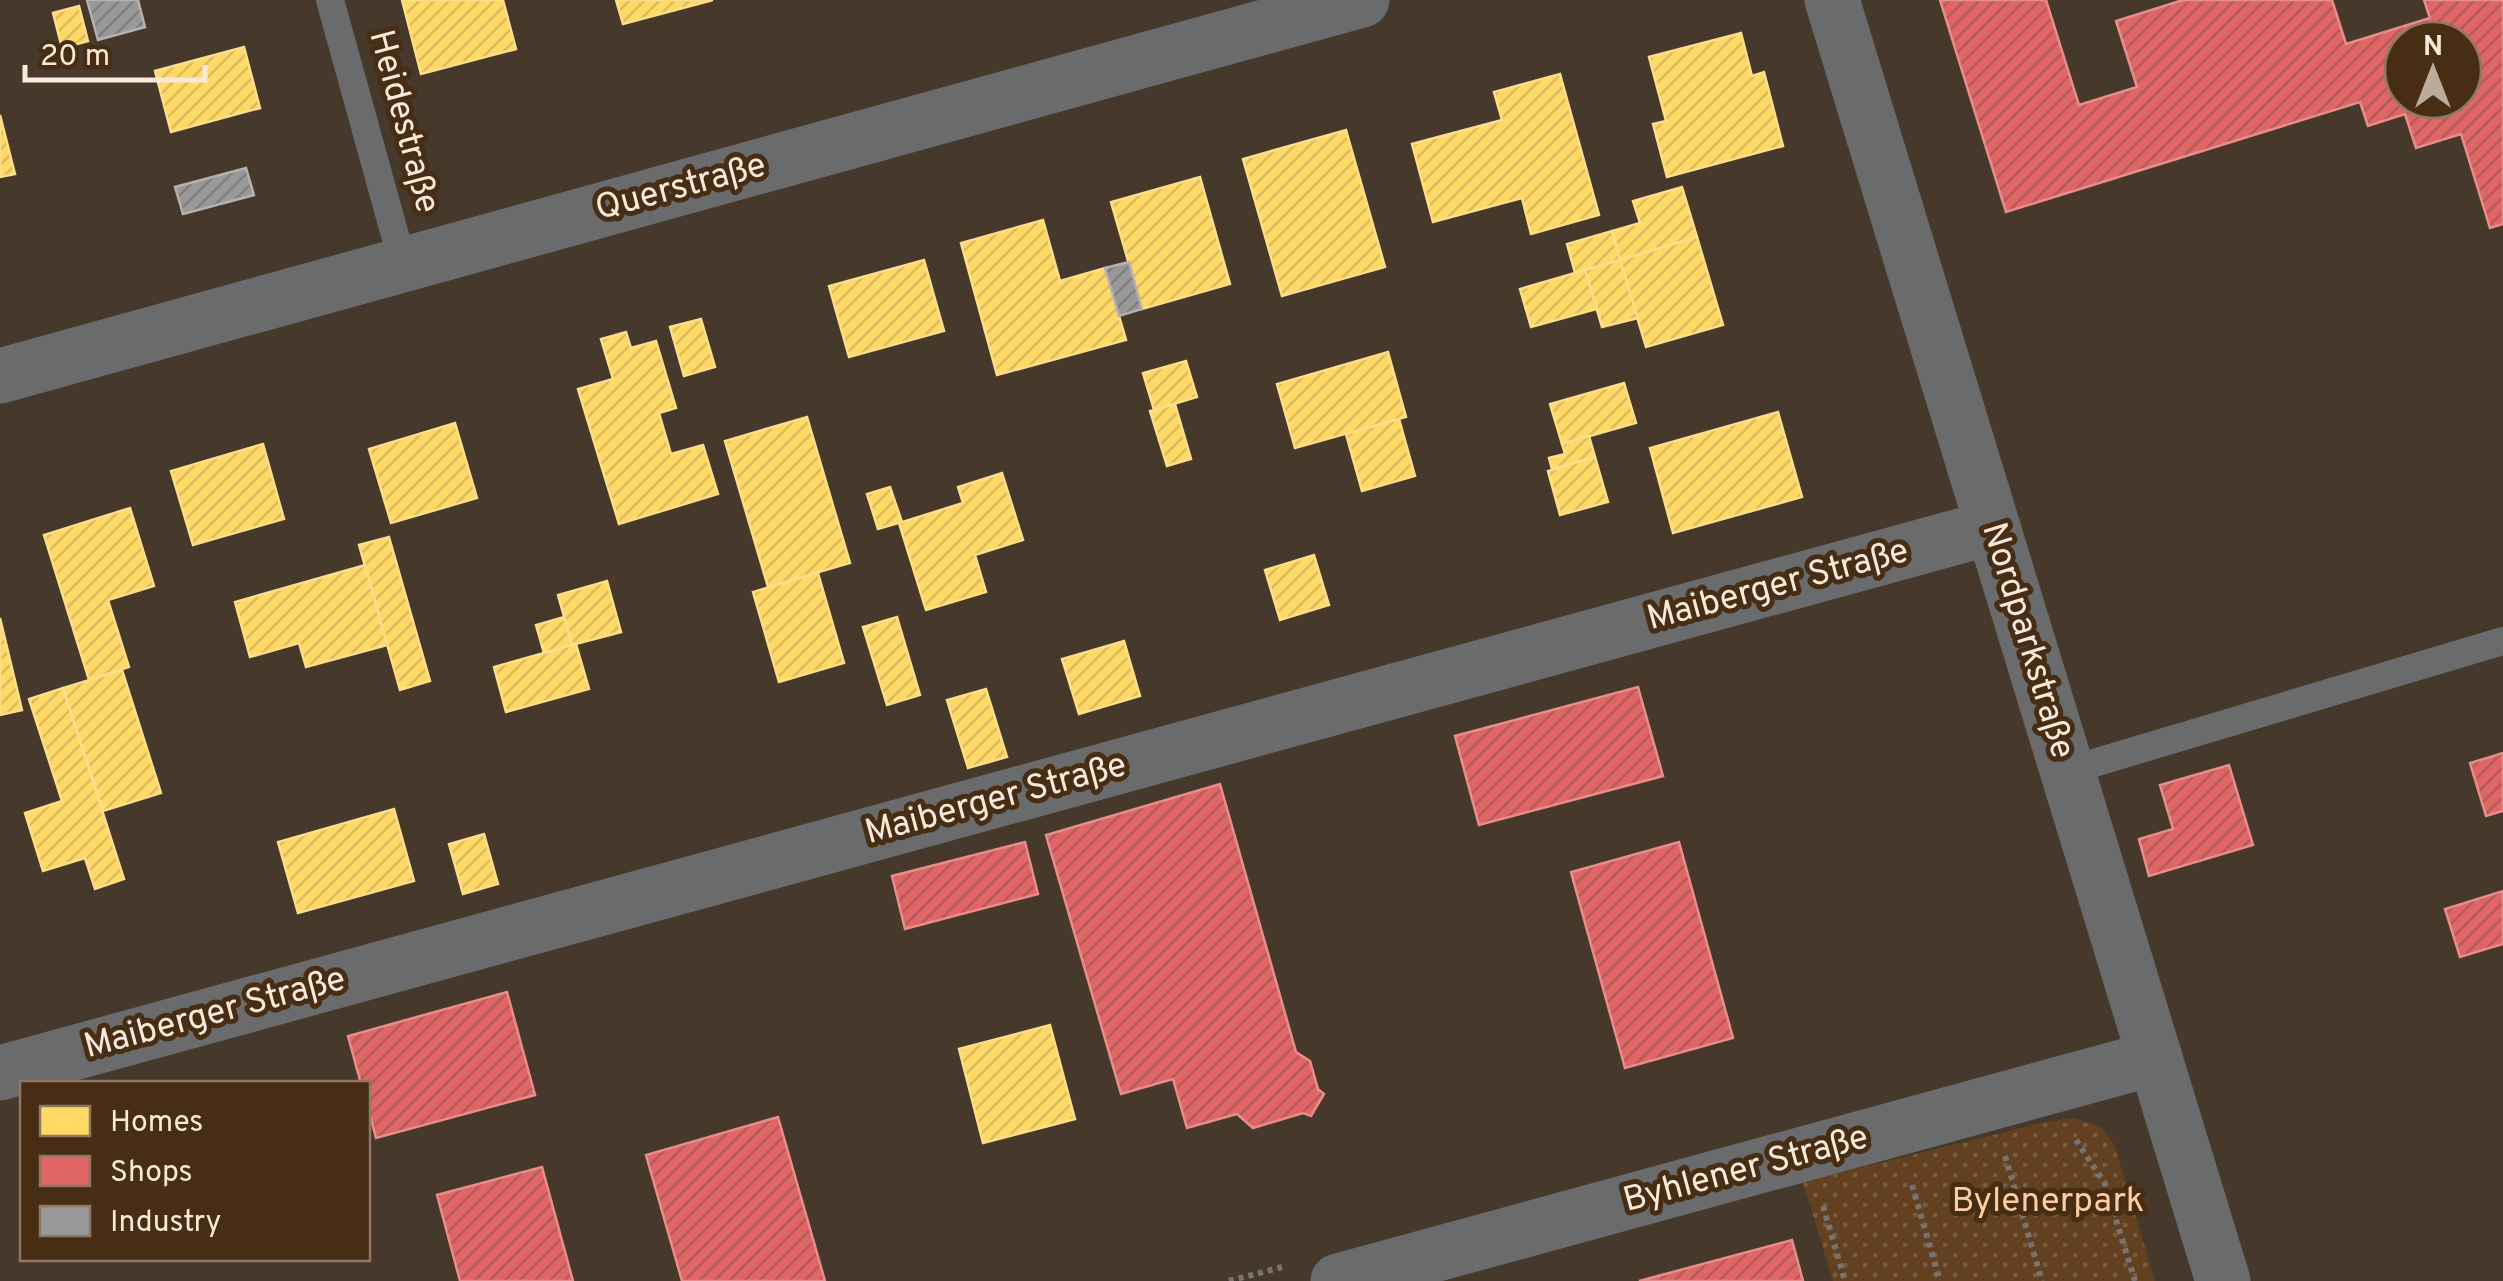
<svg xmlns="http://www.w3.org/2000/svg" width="2503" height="1281" viewBox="0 0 2503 1281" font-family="Overpass,sans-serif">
	<defs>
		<pattern id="park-dots" width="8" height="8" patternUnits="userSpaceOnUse" patternTransform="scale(2.5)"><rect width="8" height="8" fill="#634120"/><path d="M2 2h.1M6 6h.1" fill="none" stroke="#7a5c40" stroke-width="1.8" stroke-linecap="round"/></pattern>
		<pattern id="homes-hatch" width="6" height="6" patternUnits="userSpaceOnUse" patternTransform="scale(2.5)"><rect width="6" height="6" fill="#ffd966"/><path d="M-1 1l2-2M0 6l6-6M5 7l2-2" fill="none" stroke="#dbbc5f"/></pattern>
		<pattern id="shops-hatch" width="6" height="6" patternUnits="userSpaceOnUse" patternTransform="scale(2.5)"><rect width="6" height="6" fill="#e06666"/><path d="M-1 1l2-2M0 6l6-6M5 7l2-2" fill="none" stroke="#b35c5b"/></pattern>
		<pattern id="industry-hatch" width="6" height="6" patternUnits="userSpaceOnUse" patternTransform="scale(2.5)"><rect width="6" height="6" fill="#999"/><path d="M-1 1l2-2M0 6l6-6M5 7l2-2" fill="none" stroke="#82807f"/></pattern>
	</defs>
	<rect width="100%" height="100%" fill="#46382a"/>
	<polygon fill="url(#park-dots)" points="2073,1118 2100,1126 2114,1144 2155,1281 1833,1281 1803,1182 2041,1123"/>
	<g fill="url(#homes-hatch)" stroke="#fede89" stroke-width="2.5">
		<polygon points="402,0 503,0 516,49 421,74"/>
		<polygon points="616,0 713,0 623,24"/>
		<polygon points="79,6 88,41 62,48 53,13"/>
		<polygon points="1741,33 1752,76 1764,72 1783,146 1667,177 1653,124 1666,121 1649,57"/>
		<polygon points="244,47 260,108 171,132 155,71"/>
		<polygon points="1560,74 1599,215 1531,234 1522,198 1433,222 1412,144 1502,120 1494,92"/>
		<polygon points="0,115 15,174 0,177"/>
		<polygon points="1346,130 1385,267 1282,296 1243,159"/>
		<polygon points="1200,177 1230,284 1142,309 1111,202"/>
		<polygon points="1682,187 1697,237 1620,260 1612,231 1640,223 1633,201"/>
		<polygon points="1043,220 1060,281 1105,268 1126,340 997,375 961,243"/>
		<polygon points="1612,231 1620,260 1575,273 1567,244"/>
		<polygon points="1697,237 1723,325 1646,347 1620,260"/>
		<polygon points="924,260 944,331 849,357 829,286"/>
		<polygon points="1620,260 1638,318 1602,327 1585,270"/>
		<polygon points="1585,270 1597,309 1531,327 1520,289"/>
		<polygon points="701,319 715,367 684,376 670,327"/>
		<polygon points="626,332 631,348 656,341 676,408 659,413 671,454 703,445 718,494 619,524 578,389 613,379 601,339"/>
		<polygon points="1388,352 1406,417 1295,448 1277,384"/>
		<polygon points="1186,361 1197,397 1154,410 1143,373"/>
		<polygon points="1624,383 1636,423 1562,444 1550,404"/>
		<polygon points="1175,404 1191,459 1167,466 1150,411"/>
		<polygon points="1778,412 1802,497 1673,533 1650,448"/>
		<polygon points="807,417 850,563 768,587 725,441"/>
		<polygon points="1399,419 1415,476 1362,491 1346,434"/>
		<polygon points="455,423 477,498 391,523 369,449"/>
		<polygon points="1589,436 1595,457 1552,469 1549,458 1565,454 1562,444"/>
		<polygon points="263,444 284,519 193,545 171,471"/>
		<polygon points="1595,457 1608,502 1560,515 1548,471"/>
		<polygon points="1002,473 1023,540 975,555 986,592 926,610 899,523 963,503 958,487"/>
		<polygon points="890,487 902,522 878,529 867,494"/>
		<polygon points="130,508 154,586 108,600 129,667 89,680 44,535"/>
		<polygon points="389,537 430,681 400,690 359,545"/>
		<polygon points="1314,555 1329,605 1280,620 1265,570"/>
		<polygon points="365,565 387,645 306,667 299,643 250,657 235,602"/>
		<polygon points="818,573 844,663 779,682 753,592"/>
		<polygon points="607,581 621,632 572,645 558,595"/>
		<polygon points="564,617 572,645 544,653 536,625"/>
		<polygon points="897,617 920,695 887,705 863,627"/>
		<polygon points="0,618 22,710 0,715"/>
		<polygon points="1124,641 1140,696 1079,714 1062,659"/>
		<polygon points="576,644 589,689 506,712 494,667"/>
		<polygon points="122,670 161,793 103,811 63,688"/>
		<polygon points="63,688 124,879 95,889 85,858 43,871 25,813 62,801 29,699"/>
		<polygon points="986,689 1007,757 968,768 947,700"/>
		<polygon points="394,809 414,881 298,913 278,842"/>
		<polygon points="484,834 498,884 463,894 449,844"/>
		<polygon points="1050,1025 1075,1119 983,1143 959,1049"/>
	</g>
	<g fill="url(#shops-hatch)" stroke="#e88d89" stroke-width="2.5" fill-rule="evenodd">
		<path d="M 1940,0 L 2046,0 L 2079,105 L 2137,87 L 2116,21 L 2183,0 L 2332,0 L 2346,44 L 2430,18 L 2424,0 L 2503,0 L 2503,224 L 2490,228 L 2461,134 L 2416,148 L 2405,114 L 2368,126 L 2360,102 L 2006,212 ZM 2403,40 L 2463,40 L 2463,100 L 2403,100 Z"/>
		<polygon points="1638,687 1663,776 1479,825 1455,736"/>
		<polygon points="2503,753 2503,811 2486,816 2470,763"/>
		<polygon points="2229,765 2253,845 2149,876 2139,839 2173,829 2160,785"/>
		<polygon points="1220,784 1296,1052 1310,1061 1318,1089 1324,1094 1311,1116 1303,1113 1253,1128 1237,1114 1187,1128 1173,1079 1121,1094 1046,835"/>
		<polygon points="1025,842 1038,894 905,929 892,876"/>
		<polygon points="1679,842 1733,1038 1625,1068 1571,872"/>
		<polygon points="2503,891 2503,944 2460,957 2445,909"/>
		<polygon points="507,992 535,1095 376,1138 368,1108 368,1084 361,1084 348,1036"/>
		<polygon points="778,1117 825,1281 682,1281 646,1155"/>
		<polygon points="542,1167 573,1281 460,1281 437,1195"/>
		<polygon points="1792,1240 1803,1281 1639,1281"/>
	</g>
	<g fill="url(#industry-hatch)" stroke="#b6b1ac" stroke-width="2.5">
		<polygon points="87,0 138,0 145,27 98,40"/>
		<polygon points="246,168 254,195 183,214 175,187"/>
		<polygon points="1129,262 1142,309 1119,316 1105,268"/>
	</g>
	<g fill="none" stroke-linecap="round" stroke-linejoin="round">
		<g stroke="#767472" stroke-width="6" stroke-dasharray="5 5" stroke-linecap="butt">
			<polyline points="2076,1140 2105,1184 2135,1281"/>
			<polyline points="2005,1156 2042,1281"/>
			<polyline points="1912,1185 1940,1281"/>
			<polyline points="1823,1206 1845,1281"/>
			<polyline points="1229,1281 1282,1267"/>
		</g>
		<g stroke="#696b6c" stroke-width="28">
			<polyline points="330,0 403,264"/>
			<polyline points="2067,771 2503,641"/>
		</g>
		<g stroke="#696b6c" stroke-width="55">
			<polyline points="1832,0 2223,1281"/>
			<polyline points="0,1073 1993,527"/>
			<polyline points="1338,1281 2155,1058"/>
		</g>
		<polyline stroke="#696b6c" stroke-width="55" points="0,376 1362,0"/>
	</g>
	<g text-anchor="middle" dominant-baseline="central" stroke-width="10" stroke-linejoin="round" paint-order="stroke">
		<g font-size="35" fill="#fae9da" stroke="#472d14">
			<text transform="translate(403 122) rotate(75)">Heidestraße</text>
			<text transform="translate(681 188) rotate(-15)">Querstraße</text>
			<text transform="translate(1778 586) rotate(-15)">Maiberger Straße</text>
			<text transform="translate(2027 641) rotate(73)">Nordparkstraße</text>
			<text transform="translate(996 800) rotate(-15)">Maiberger Straße</text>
			<text transform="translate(215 1014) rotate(-15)">Maiberger Straße</text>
			<text transform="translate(1746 1170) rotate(-15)">Byhlener Straße</text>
		</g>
		<g font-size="35" fill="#fecda3" stroke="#472d14">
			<text x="2048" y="1202">Bylenerpark</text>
		</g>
	</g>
	<rect x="20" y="1081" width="350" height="180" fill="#472d14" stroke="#8f7863" stroke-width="2.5"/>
	<rect x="40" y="1106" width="50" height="30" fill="#ffd966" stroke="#8f7863" stroke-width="2.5"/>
	<text x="110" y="1131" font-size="30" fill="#fae9da">Homes</text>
	<rect x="40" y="1156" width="50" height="30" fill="#e06666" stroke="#8f7863" stroke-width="2.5"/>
	<text x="110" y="1181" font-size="30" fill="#fae9da">Shops</text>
	<rect x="40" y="1206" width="50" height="30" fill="#999999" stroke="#8f7863" stroke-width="2.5"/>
	<text x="110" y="1231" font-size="30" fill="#fae9da">Industry</text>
	<g transform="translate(2433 70)"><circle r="48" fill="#472d14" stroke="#8f7863" stroke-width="2.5"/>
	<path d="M0-8L18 38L0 25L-18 38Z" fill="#bbab9c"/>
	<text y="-15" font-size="28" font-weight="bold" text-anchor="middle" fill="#fae9da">N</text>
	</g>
	<path d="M25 65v15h180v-15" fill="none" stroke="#fae9da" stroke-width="5"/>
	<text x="40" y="65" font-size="30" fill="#fae9da" stroke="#472d14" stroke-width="8" paint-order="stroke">20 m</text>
</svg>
